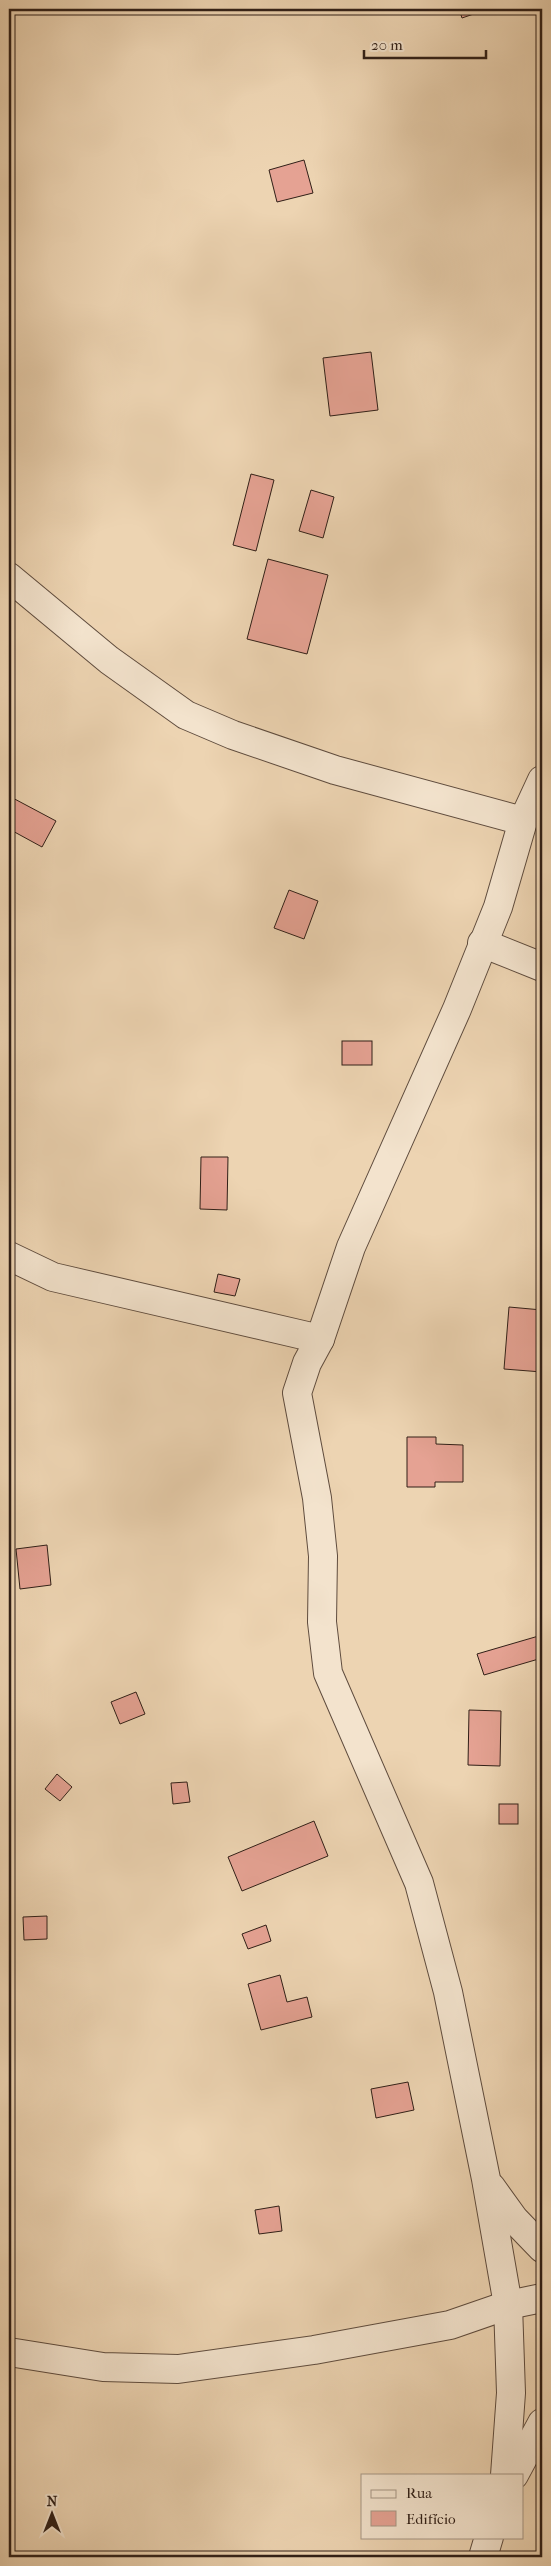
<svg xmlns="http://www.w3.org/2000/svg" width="551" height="2566" viewBox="0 0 551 2566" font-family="'IM FELL French Canon',serif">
	<rect width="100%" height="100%" fill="#edd4b2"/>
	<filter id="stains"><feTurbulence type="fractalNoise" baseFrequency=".004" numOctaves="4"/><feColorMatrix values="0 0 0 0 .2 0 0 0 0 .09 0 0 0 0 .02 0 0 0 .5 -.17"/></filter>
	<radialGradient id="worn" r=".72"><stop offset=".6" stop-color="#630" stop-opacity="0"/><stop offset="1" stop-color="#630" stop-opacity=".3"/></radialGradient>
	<g fill="#e5a293" stroke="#301f17">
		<polygon points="459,9 488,9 462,18"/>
		<polygon points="304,160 313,193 277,202 269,170"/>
		<polygon points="371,352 378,410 330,416 323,358"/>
		<polygon points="251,474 274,480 256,551 233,545"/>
		<polygon points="311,490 334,497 323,538 299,531"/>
		<polygon points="268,559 328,575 307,654 247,639"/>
		<polygon points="9,796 56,821 42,847 9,829"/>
		<polygon points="289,890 318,901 304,939 274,928"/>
		<rect x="342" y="1041" width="30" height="24"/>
		<polygon points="201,1157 228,1157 227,1210 200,1209"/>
		<polygon points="218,1274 240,1279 235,1296 214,1292"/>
		<polygon points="509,1307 542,1310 542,1372 504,1369"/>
		<polygon points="407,1437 436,1437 436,1444 463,1445 463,1482 435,1482 435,1487 407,1487"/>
		<polygon points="47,1545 51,1585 20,1589 16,1549"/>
		<polygon points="542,1635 542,1658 484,1675 477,1654"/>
		<polygon points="136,1692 145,1714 120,1724 111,1702"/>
		<polygon points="469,1710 501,1711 500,1766 468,1765"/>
		<polygon points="57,1774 72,1787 60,1801 45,1789"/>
		<polygon points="187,1782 190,1802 173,1804 171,1783"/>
		<rect x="499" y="1804" width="19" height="20"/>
		<polygon points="314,1821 328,1856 242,1891 228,1857"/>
		<polygon points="47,1916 47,1939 24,1940 23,1917"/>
		<polygon points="266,1925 271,1941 248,1949 242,1934"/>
		<polygon points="280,1975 287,2002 307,1997 312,2017 261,2030 248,1984"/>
		<polygon points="408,2082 414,2110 376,2118 371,2089"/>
		<polygon points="279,2206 282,2231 259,2234 255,2210"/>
	</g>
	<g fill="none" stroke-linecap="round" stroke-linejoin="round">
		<g stroke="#5f4c3e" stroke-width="30">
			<g id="minor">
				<polyline points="9,577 109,660 186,715 233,735 335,770 523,821"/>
				<polyline points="482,943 542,967"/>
				<polyline points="9,1256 53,1277 320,1339"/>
				<polyline points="491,2187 514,2219 542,2248"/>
				<polyline points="9,2352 103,2367 178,2369 314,2350 450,2325 508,2305 542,2298"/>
				<polyline points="505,2475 511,2393 508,2305 486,2179 448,1992 419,1883 328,1673 322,1622 323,1556 317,1498 297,1393 307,1363 320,1339 351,1247 457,1009 498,907 523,821 542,780"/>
				<polyline points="514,2475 542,2423"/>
				<polyline points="483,2557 489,2537"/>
			</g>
		</g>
		<use href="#minor" stroke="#f3e3cd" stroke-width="28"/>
	</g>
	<rect width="551" height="2566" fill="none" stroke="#edd4b2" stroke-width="30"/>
	<rect x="10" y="10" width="531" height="2546" fill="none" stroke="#301f17" stroke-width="2.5"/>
	<rect x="15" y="15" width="521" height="2536" fill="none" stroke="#301f17"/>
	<rect x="361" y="2474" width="162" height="65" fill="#f3e3cd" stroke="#a59584"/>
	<rect x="371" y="2490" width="25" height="8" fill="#f3e3cd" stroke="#a59584"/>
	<text x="406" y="2498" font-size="15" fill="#301f17">Rua</text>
	<rect x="371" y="2511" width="25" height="15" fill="#e5a293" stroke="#a59584"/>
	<text x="406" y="2524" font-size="15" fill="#301f17">Edifício</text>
	<g transform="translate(52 2514)" stroke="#f3e3cd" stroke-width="4" paint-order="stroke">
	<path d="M0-4L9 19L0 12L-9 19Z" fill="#301f17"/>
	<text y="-8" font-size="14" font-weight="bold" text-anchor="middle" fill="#301f17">N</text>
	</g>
	<path d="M364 50v8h122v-8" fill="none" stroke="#301f17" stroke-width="2.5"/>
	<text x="371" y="50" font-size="15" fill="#301f17" stroke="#f3e3cd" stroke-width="4" paint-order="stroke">20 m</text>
	<rect width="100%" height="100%" filter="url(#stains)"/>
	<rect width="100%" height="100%" fill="url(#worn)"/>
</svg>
